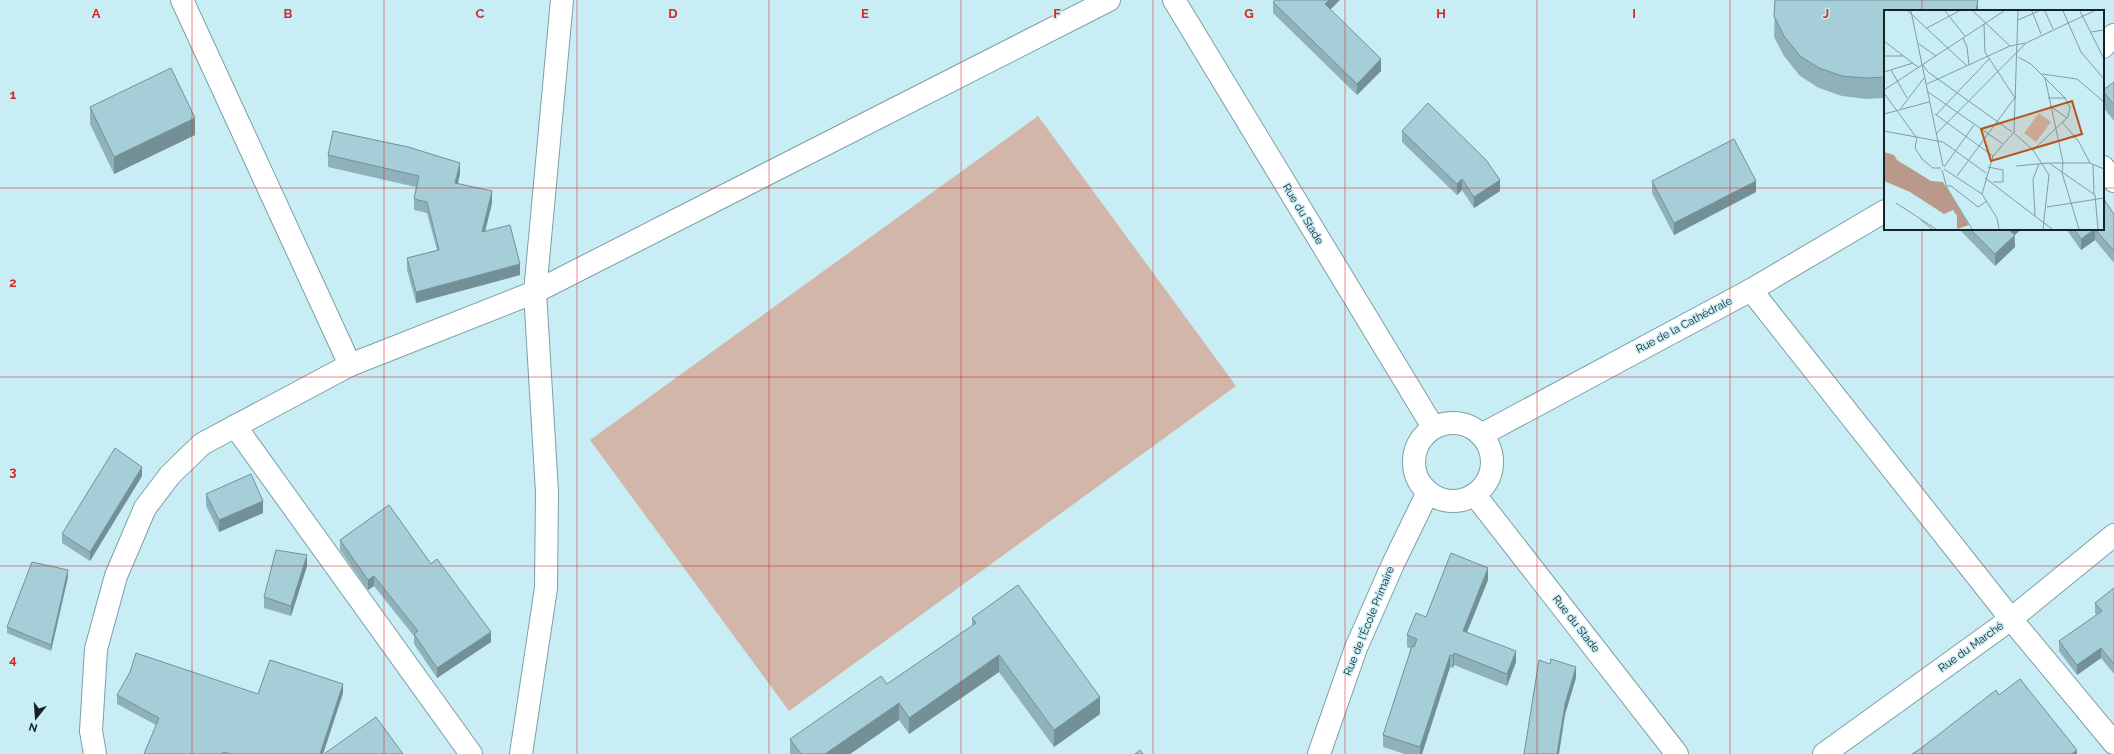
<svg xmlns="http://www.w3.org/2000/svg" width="2114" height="754" viewBox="0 0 2114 754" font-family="Raleway,sans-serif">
	<rect width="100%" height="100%" fill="#c8edf5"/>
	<polygon fill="#d1b6a9" points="1038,116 1236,386 789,711 590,440"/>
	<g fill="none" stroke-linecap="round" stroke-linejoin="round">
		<g stroke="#7d9fa7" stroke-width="24">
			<g id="minor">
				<polyline points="182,0 350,365"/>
				<polyline points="1174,0 1433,427"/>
				<polyline points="2103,47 2114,35"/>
				<polyline points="2103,167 2114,181"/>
				<polyline points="1751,290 2011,619 2114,743"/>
				<circle cx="1453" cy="462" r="39"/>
				<polyline points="235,426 471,754"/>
				<polyline points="1481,435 1751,290 1885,211"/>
				<polyline points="1475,495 1677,754"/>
				<polyline points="95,754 91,731 96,649 116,576 145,508 170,475 202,444 350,365 535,292 1109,0"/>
				<polyline points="521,754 546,588 547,492 535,292 562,0"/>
				<polyline points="1319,754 1356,648 1393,564 1428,492"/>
				<polyline points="1824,754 2011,619 2114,535"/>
			</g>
		</g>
		<use href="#minor" stroke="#fff" stroke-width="22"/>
	</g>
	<g fill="#8eb1ba">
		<polygon points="1775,0 1978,11 1885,11 1885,98 1866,99 1842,96 1819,88 1800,76 1784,56 1774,37"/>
		<polygon points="1273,2 1381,71 1357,95 1273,13"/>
		<polygon points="2114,82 2114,121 2103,107 2103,90"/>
		<polygon points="90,107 195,135 114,174 90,124"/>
		<polygon points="1402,131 1500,191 1474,208 1462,190 1457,195 1402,142"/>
		<polygon points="328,155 460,174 458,183 492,203 485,231 520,275 416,303 407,270 407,258 437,250 427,213 414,210 414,199 416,187 328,167"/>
		<polygon points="1652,181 1756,192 1674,235 1652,193"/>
		<polygon points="2114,214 2114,263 2095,240 2081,250 2066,229 2103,229"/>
		<polygon points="1959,229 2021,229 2015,235 2015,247 1995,266"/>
		<polygon points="142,476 90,561 62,543 62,534"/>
		<polygon points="206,494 263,513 219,532 206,506"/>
		<polygon points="340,540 431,564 491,642 437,678 414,644 414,636 374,586 368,590 340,550"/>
		<polygon points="307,566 291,616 264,608 264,597"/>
		<polygon points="68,577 51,651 7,633 7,627"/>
		<polygon points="1488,580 1467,632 1516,662 1507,686 1454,665 1453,668 1450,667 1422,754 1405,754 1383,747 1383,735 1411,649 1407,647 1407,635 1426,617"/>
		<polygon points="2114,588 2114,674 2101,658 2077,675 2059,651 2059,641 2097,615 2095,613 2095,603"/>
		<polygon points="972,618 1100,714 1054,747 999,672 909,734 899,720 850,754 790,754 790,739 887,684 972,626"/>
		<polygon points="343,693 323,754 144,754 156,725 117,704 117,695 258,694"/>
	</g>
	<g fill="#749097">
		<polygon points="1329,0 1340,0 1325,15 1325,4"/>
		<polygon points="1978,0 1978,11 1976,11"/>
		<polygon points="1381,59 1381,71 1357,95 1357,84"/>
		<polygon points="195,118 195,135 114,174 114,157"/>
		<polygon points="460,163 460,174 455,194 455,183"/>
		<polygon points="1462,179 1462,190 1457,195 1457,184"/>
		<polygon points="1500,180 1500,191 1474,208 1474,197"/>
		<polygon points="1756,181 1756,192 1674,235 1674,223"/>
		<polygon points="492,191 492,203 482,244 482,232"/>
		<polygon points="2009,229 2021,229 2014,236 2015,247 1995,266 1995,254"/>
		<polygon points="2095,229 2095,240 2081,250 2081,239"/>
		<polygon points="520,264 520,275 416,303 416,292"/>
		<polygon points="142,467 142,476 90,561 90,552"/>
		<polygon points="263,501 263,513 219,532 219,520"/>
		<polygon points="307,555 307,566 291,616 291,606"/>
		<polygon points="1488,568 1488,580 1463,642 1463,631"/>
		<polygon points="68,570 68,577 51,651 51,645"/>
		<polygon points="374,576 374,586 368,590 368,580"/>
		<polygon points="491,632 491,642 437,678 437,668"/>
		<polygon points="2101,648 2101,658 2077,675 2077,665"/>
		<polygon points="1516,651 1516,662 1507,686 1507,674"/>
		<polygon points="1454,653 1454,665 1453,668 1453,656"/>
		<polygon points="999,655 999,672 909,734 909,718"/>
		<polygon points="1450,655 1450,667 1422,754 1420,754 1420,747"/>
		<polygon points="1576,667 1576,678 1565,715 1559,754 1557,754 1565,704"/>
		<polygon points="343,684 343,693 323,754 320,754"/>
		<polygon points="1100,697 1100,714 1054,747 1054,730"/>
		<polygon points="899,703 899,720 850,754 825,754"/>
		<polygon points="2077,750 2077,754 2072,754"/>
	</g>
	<g fill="#a5ced8" stroke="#749097">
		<polygon points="1275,0 1329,0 1325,4 1381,59 1357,84 1273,2"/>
		<polygon points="1775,0 1978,0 1976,11 1885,11 1885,77 1866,78 1842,76 1819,68 1800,56 1784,36 1774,16"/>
		<polygon points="171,68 195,118 114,157 90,107"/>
		<polygon points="2114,82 2114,105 2103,91 2103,90"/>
		<polygon points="1428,103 1486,160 1500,180 1474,197 1462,179 1457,184 1402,131"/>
		<polygon points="333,131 408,147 460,163 455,183 492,191 482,232 510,225 520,264 416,292 407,258 439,250 427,202 414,199 419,176 328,155"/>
		<polygon points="1734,139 1756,181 1674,223 1652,181"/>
		<polygon points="2103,198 2114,214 2114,251 2095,229 2103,229"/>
		<polygon points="1970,229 2009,229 2009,230 2015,235 1995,254"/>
		<polygon points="2074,229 2095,229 2081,239"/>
		<polygon points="115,448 142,467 90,552 62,534"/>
		<polygon points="251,474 263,501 219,520 206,494"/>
		<polygon points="389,505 431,564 437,559 491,632 437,668 414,634 418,631 374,576 368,580 340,540"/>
		<polygon points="276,550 307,555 291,606 264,597"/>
		<polygon points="1451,553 1488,568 1463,631 1516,651 1507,674 1454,653 1453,656 1450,655 1420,747 1383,735 1412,646 1414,647 1417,639 1407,635 1416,613 1426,617"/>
		<polygon points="32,562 68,570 51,645 7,627"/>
		<polygon points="1018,585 1100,697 1054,730 999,655 909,718 899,703 825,754 801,754 790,739 881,676 887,684 976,623 972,618"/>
		<polygon points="2114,588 2114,664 2101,648 2077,665 2059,641 2102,611 2095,603"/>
		<polygon points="136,653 258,694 270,660 343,684 320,754 231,754 223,752 222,754 144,754 159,718 117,695 130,672"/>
		<polygon points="1551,659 1576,667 1565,704 1557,754 1524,754 1539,660 1550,664"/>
		<polygon points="2020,679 2077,750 2072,754 1912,754 1920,749 1996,690 1999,695"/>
		<polygon points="376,717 403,754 324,754"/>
		<polygon points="1140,750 1143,754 1135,754"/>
	</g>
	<path fill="none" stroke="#d62828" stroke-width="1" stroke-opacity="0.55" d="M 192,0 L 192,754M 384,0 L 384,754M 577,0 L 577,754M 769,0 L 769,754M 961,0 L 961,754M 1153,0 L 1153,754M 1345,0 L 1345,754M 1537,0 L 1537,754M 1730,0 L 1730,754M 1922,0 L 1922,11M 0,188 L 1885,188M 2103,188 L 2114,188M 1922,229 L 1922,754M 0,377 L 2114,377M 0,566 L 2114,566"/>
	<g text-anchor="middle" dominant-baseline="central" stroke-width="3" stroke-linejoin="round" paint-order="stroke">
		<g font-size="11" fill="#152326" stroke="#c8edf5">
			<text transform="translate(1303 214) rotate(59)">Rue du Stade</text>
			<text transform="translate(1684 325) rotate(-28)">Rue de la Cathédrale</text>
			<text transform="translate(1369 621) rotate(-68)">Rue de l'École Primaire</text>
			<text transform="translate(1576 624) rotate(52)">Rue du Stade</text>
			<text transform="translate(1971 647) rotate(-36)">Rue du Marché</text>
		</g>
	</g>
	<g transform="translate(1884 10)">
		<rect width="220" height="220" fill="#c8edf5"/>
		<path d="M 0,142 L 10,145 L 13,150 L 47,171 L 59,172 L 85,215 L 73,219 L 73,206 L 69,200 L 60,204 L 26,182 L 0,171 Z" fill="#bb998a"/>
		<path d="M 155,103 L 167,112 L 152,132 L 140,123 Z" fill="#d1b6a9"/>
		<path fill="none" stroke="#809ca2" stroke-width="1" d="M 24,1 L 83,56M 27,1 L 59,156M 61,1 L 81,26M 89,1 L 126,36M 148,1 L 157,24M 161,1 L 169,19M 179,1 L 197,42 L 220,69M 196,1 L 220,49M 134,10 L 155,1M 100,14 L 101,42 L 131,88M 43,18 L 75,1M 207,22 L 220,20M 79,28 L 83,37 L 85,55M 0,31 L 35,58M 35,34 L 52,46M 0,46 L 19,46M 134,47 L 147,54 L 181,88 L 186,97 L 184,107 L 149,140M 39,55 L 44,62 L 128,122M 7,60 L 23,88M 0,62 L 29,53M 158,64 L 193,69 L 220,92M 161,68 L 179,152 L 178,163 L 195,219M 43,74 L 126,36 L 142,33 L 210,1M 0,80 L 120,1M 44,82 L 119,134M 0,83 L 32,127M 164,88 L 182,88M 166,96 L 183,108M 17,98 L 40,68M 0,104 L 45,92M 51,104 L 109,146M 52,105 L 105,49M 178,112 L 195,132 L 206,153M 0,121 L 59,132 L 102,163M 130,121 L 134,1M 52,124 L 141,34M 131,124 L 149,140 L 165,165 L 159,219M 33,127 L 31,138 L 38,149 L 49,158 L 57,158M 166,153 L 206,153 L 220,159M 209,154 L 210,184M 132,156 L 165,153 L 211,185 L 214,219M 60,157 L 90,115M 104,157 L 119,160 L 119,172 L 109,172M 60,159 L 98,184 L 113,208 L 115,219M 58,160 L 63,178 L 88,219M 73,166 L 132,86M 101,168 L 168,219M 63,176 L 67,176 L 94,197 L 103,191M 98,184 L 109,146 L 131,121 L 129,124M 12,193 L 52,219M 163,197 L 220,188M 151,206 L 149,169 L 155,154M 37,210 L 48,219"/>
		<path fill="#b65419" fill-opacity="0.15" stroke="#b65419" stroke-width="2" d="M 188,91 L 198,124 L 107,151 L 97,119 Z"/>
		<rect width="220" height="220" fill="none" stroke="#152326" stroke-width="2"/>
	</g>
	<g font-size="13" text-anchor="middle" font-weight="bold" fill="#d62828" stroke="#c8edf5" stroke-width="3" stroke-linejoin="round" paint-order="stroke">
		<text x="96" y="18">A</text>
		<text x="288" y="18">B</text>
		<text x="480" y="18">C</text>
		<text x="673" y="18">D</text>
		<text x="865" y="18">E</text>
		<text x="1057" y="18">F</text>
		<text x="1249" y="18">G</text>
		<text x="1441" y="18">H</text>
		<text x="1634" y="18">I</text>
		<text x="1826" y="18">J</text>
		<text x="13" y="99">1</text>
		<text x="13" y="287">2</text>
		<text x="13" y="476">3</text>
		<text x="13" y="664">4</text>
	</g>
	<g transform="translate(36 718) rotate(197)" stroke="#c8edf5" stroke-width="3" paint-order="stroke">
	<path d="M0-3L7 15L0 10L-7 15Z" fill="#152326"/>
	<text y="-6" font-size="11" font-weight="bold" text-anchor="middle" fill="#152326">N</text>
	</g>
</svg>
